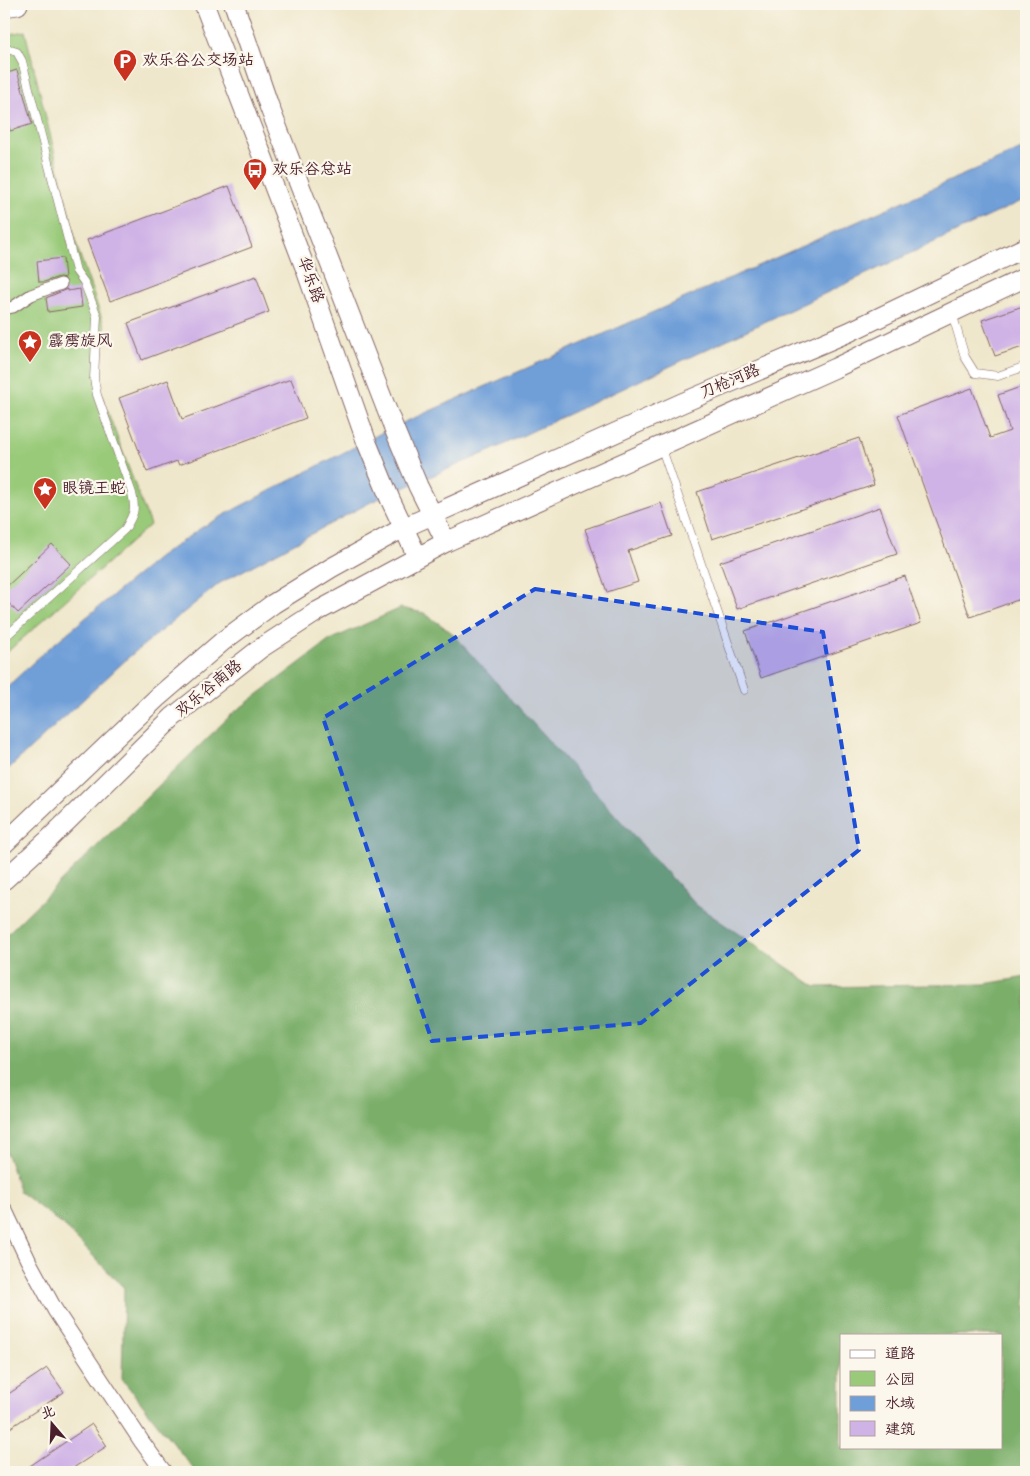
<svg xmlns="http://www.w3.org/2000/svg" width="1030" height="1476" viewBox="0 0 1030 1476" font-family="'Indie Flower','LXGW WenKai TC',sans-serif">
	<rect width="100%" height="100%" fill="#fbf7ec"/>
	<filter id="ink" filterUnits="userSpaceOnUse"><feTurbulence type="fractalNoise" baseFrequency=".02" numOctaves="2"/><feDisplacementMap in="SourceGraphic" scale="10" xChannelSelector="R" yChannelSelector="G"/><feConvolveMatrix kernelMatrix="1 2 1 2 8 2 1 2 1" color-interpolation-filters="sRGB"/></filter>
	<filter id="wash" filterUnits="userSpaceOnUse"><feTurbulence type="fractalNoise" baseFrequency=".0096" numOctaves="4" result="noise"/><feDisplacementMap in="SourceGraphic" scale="20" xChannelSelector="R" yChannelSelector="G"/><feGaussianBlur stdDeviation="1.12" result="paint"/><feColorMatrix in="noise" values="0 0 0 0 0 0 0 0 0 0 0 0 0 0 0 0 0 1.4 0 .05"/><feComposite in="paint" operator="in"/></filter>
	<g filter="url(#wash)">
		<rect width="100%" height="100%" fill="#efe7cb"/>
		<polygon fill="#99ca79" stroke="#727452" points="25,31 78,250 105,328 98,372 101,394 150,525 4,655 4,35"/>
		<path fill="#7aae69" stroke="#62664a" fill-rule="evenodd" d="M 401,608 L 424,613 L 451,632 L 696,905 L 816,987 L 984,984 L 1026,977 L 1026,1472 L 196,1472 L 122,1379 L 124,1288 L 64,1226 L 20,1192 L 4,1146 L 4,937 L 232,714 L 330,640 ZM 841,1335 L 1001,1335 L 1001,1447 L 841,1447 Z"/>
		<polygon fill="#6f9fd8" stroke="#5c5f82" points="1026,147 1026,199 490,451 371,502 220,583 130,656 4,773 4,690 43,653 158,558 201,528 237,508 387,430"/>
		<g id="blocks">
			<g fill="#cfb2e6">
				<polygon points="17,70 32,124 10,131 4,108 4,74"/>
				<polygon points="229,186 252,247 110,301 87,240"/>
				<polygon points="63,258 65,278 59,277 44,282 39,282 37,261"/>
				<polygon points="256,276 269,312 142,360 128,323"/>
				<polygon points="67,289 67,291 80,289 82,307 48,312 46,298"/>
				<polygon points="1026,305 1026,346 995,356 982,320"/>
				<polygon points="291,379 306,418 179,465 177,461 147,472 119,398 168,380 182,419"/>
				<polygon points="1026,385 1026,597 970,617 898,415 972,388 990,438 1010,431 998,395"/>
				<polygon points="859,438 874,485 712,539 697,492"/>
				<polygon points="661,503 672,536 628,551 638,582 607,592 585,529"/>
				<polygon points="880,507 897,554 737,609 720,562"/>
				<polygon points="52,544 71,564 18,613 4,598 4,589"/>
				<polygon points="905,576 921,623 761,678 745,631"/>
				<polygon points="47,1368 64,1392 4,1432 4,1397"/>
				<polygon points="92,1424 107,1446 67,1472 21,1472"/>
			</g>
		</g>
	</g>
	<g filter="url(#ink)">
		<use href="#blocks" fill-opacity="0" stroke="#846563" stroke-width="1"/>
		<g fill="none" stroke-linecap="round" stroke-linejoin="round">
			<g stroke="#846563" stroke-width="9">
				<g id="service">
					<path d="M 4,48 L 17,52 L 22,61 L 76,271 L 84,282 L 97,316 L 94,379 L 97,395 L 132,493 C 136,510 134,514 125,529 L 4,638"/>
					<polyline points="952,313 965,357 975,373 998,376 1026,366"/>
					<polyline points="661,446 744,690"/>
				</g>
			</g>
			<g stroke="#846563" stroke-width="13">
				<polyline id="pedestrian" points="4,309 13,307 31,295 61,284"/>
			</g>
			<g stroke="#846563" stroke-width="17">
				<polyline id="minor" points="4,1209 29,1262 55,1310 142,1442 164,1472"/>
			</g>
			<g stroke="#846563" stroke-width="21">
				<g id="tertiary">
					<polyline points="204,4 306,270 367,443 390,499 417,556"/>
					<polyline points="234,4 269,106 395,431 418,486 446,542"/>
					<polyline points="4,844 158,697 223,641 273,604 331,568 403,528 682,403 849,332 1026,247"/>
					<polyline points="4,880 48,840 173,717 261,648 318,611 446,542 835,368 1026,277"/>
				</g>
			</g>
			<g stroke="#846563" stroke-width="23">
				<polyline id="secondary" points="4,6 17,4"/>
			</g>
			<use href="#service" stroke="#fff" stroke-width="8"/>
			<use href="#pedestrian" stroke="#fff" stroke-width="11"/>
			<use href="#minor" stroke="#fff" stroke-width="15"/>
			<use href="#tertiary" stroke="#fff" stroke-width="19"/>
			<use href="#secondary" stroke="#fff" stroke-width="21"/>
		</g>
	</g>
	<path fill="#1d4ed8" fill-opacity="0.2" stroke="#1d4ed8" stroke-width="4" stroke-dasharray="10 6" stroke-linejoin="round" d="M 535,589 L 823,632 L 859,850 L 641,1023 L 432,1041 L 323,718 Z"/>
	<defs>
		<g id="parking-pin" transform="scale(1.25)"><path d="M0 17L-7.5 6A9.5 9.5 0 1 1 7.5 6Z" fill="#c8321e" stroke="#fbf7ec"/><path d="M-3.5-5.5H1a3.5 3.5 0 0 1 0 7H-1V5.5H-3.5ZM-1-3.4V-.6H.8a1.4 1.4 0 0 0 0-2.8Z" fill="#fff"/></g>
		<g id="bus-pin" transform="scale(1.25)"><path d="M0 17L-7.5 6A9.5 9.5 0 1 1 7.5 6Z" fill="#c8321e" stroke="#fbf7ec"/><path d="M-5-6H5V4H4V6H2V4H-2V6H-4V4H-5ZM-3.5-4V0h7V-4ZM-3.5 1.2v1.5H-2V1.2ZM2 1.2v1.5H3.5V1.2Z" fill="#fff"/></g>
		<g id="sight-pin" transform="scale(1.25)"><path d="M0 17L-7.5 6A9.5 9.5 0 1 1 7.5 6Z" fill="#c8321e" stroke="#fbf7ec"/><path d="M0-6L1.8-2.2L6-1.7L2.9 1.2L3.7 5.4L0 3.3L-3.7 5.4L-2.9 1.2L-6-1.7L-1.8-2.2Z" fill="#fff"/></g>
	</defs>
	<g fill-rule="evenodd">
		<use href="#parking-pin" x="125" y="61"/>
		<use href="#bus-pin" x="255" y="170"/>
		<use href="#sight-pin" x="30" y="342"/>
		<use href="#sight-pin" x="45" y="489"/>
	</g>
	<g text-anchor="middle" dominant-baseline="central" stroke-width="4.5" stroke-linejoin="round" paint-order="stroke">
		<g font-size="16" fill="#4a1f2b" stroke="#fbf7ec" text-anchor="start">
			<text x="142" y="61">欢乐谷公交场站</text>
			<text x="272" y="170">欢乐谷总站</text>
			<text x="48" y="342">霹雳旋风</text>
			<text x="62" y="489">眼镜王蛇</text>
		</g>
		<g font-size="16" fill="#4a1f2b" stroke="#fbf7ec">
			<text transform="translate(310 280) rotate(70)">华乐路</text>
			<text transform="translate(730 382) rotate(-23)">刀枪河路</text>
			<text transform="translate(209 689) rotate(-39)">欢乐谷南路</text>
		</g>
	</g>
	<rect width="1030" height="1476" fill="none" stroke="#fbf7ec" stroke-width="20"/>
	<rect x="840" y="1334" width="162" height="115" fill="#fbf7ec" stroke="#b4a19f"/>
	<rect x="850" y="1350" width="25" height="8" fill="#ffffff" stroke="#b4a19f"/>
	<text x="885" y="1358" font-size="15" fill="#4a1f2b">道路</text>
	<rect x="850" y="1371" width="25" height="15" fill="#99ca79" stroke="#b4a19f"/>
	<text x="885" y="1384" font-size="15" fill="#4a1f2b">公园</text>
	<rect x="850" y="1396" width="25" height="15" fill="#6f9fd8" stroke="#b4a19f"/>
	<text x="885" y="1408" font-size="15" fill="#4a1f2b">水域</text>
	<rect x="850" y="1421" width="25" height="15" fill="#cfb2e6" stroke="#b4a19f"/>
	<text x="885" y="1434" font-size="15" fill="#4a1f2b">建筑</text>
	<g transform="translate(52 1424) rotate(341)" stroke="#fbf7ec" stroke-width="4" paint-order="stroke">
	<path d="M0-4L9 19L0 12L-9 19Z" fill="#4a1f2b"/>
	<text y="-8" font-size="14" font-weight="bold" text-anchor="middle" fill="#4a1f2b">北</text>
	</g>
</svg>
